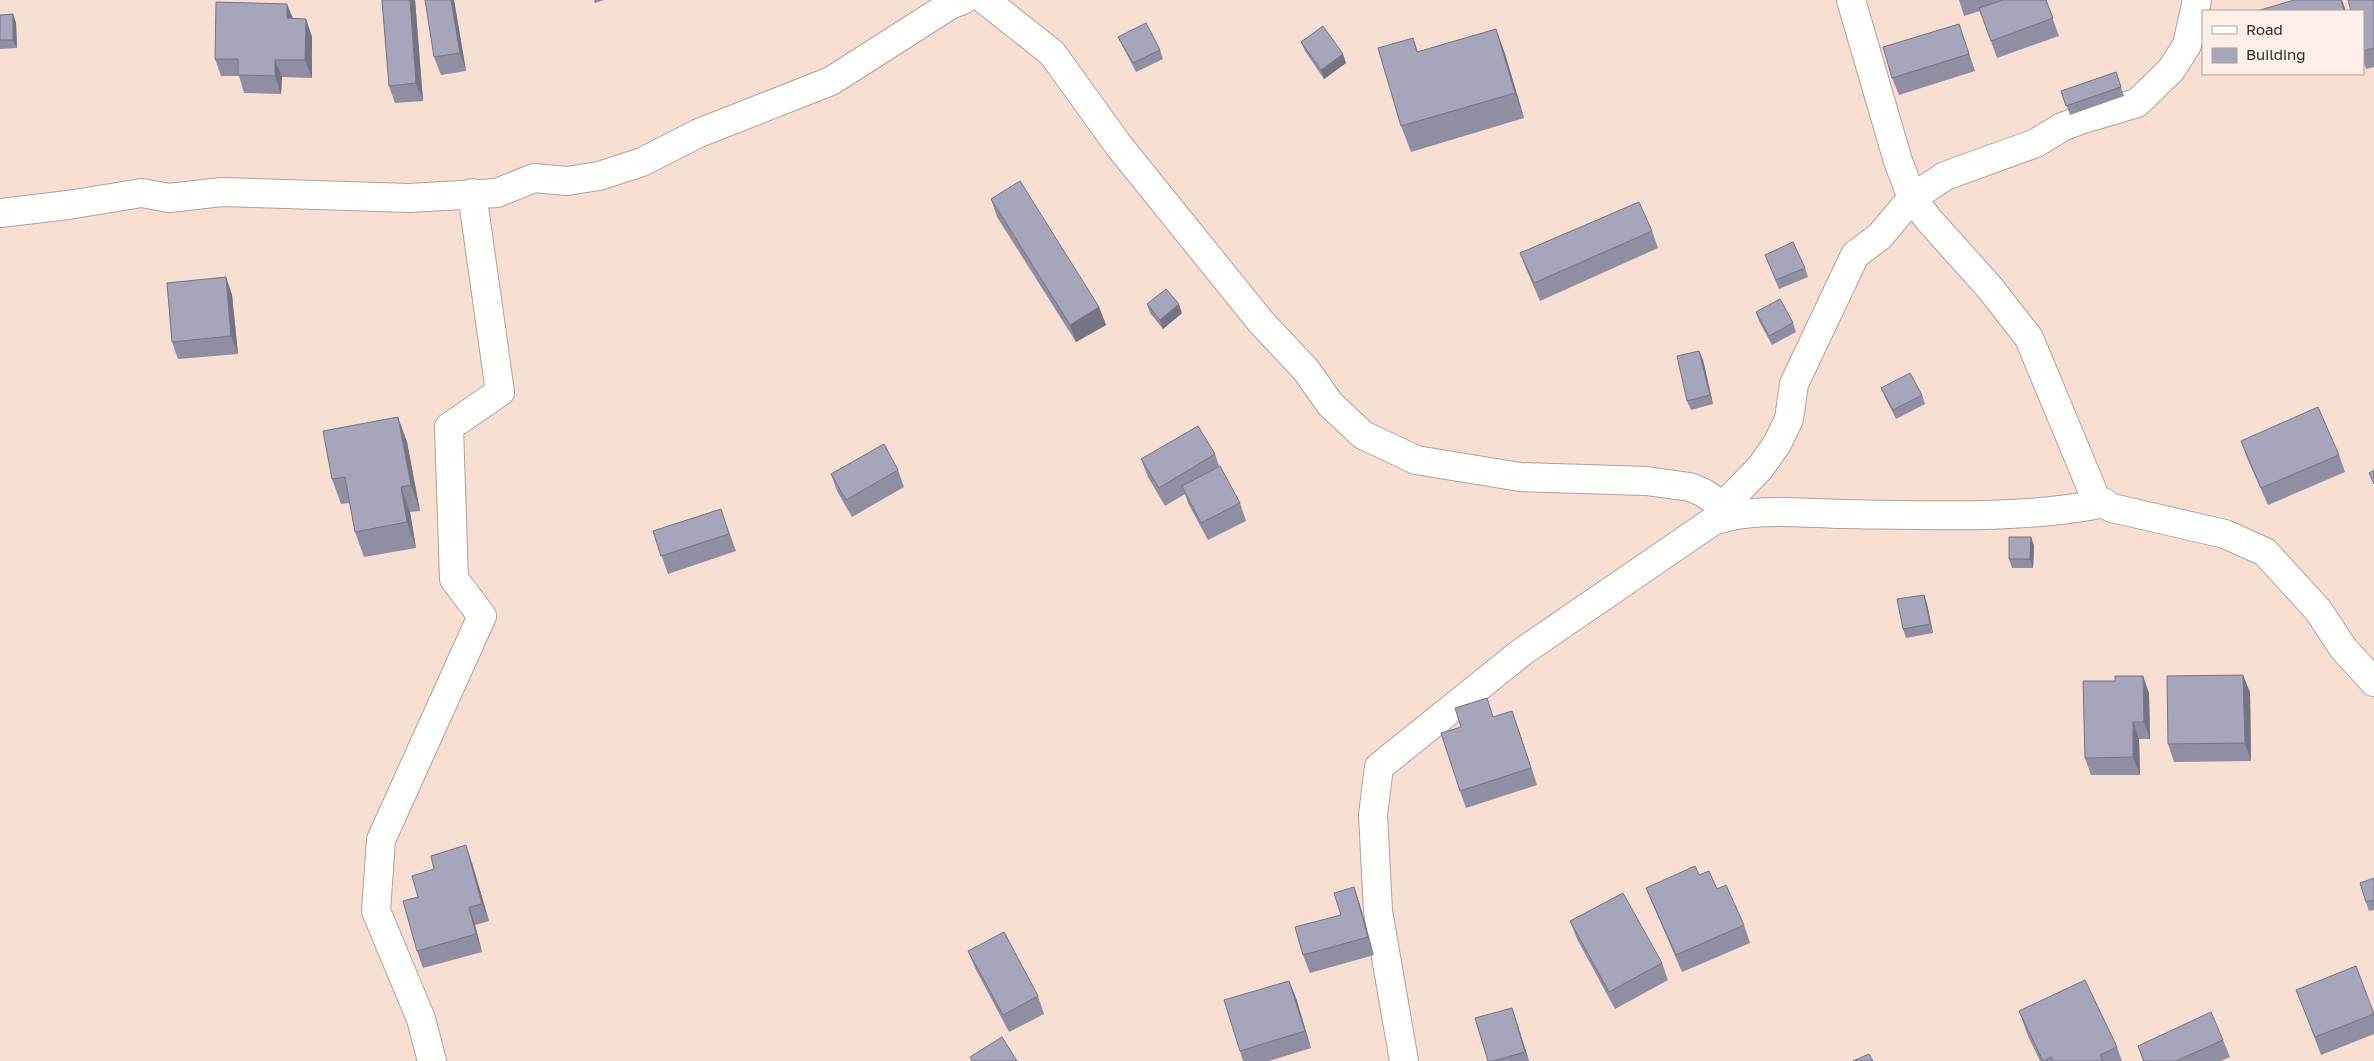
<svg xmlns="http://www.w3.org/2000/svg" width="2374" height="1061" viewBox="0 0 2374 1061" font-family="'Golos Text',sans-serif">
	<rect width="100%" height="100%" fill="#f7dfd4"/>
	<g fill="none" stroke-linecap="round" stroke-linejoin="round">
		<g stroke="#b69f95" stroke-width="30">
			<g id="street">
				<polyline points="985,0 1052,53 1119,146 1261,322 1306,370 1330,404 1363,435 1416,460 1520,477 1646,481 1690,487 1704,493 1723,506 1730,515"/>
				<polyline points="1851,0 1898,161 1912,198 1929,220 1990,288 2029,338 2096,499 2112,508 2225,534 2265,552 2318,610 2343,648 2374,682"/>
				<polyline points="0,213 68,205 142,193 169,198 222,192 409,198 497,193 534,178 567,181 599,176 642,162 699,133 831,81 950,5 963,0"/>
				<polyline points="1723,506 1760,468 1777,444 1789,419 1794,384 1855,255 1880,236 1912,198 1945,176 2036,143 2062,127 2083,119 2137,103 2171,70 2187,45 2197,0"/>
				<polyline points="432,1061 421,1019 376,911 381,840 482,616 454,579 449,427 500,392 472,193"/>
				<path d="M 1404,1061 L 1378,911 L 1373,815 L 1379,767 L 1522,652 L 1713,521 C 1752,507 1800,513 1841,514 C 1926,515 2022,520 2105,503"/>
			</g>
		</g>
		<use href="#street" stroke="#fff" stroke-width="28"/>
	</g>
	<g fill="#8f8fa1">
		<polygon points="382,0 415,0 423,101 395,103 389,86"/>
		<polygon points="454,0 466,71 441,75 434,57"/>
		<polygon points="594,0 604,0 595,3"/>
		<polygon points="1959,0 2046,0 2059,36 1997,58 1980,11 1964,16"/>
		<polygon points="2374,0 2374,67 2366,69 2363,59 2363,11"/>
		<polygon points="13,14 16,23 17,48 0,49 0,15"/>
		<polygon points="293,19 306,19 312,37 312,78 282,77 281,94 244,93 239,76 221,76 215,59"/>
		<polygon points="1496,29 1505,54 1524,118 1411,152 1401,126 1413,38 1418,52"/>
		<polygon points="1118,37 1160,50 1163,59 1136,72 1122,45"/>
		<polygon points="1965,41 1975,71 1899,95 1892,78"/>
		<polygon points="1301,42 1346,63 1324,79 1305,51"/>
		<polygon points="2116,72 2124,96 2070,115 2061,91"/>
		<polygon points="991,199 1099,307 1106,325 1076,342 997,217"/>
		<polygon points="1652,231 1658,248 1540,301 1527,271 1520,253"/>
		<polygon points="1765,255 1805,268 1808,277 1779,289"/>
		<polygon points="226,277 232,295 238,354 178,359 172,342"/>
		<polygon points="1147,304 1182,313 1163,329 1150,313"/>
		<polygon points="1756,312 1793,323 1796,332 1772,345 1759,321"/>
		<polygon points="1699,351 1703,360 1713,404 1691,410 1687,401"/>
		<polygon points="1881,388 1922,395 1925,404 1896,419 1885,397"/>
		<polygon points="2241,441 2339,455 2345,472 2268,505 2247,458"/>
		<polygon points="407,442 420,511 410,512 416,548 364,557 355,532 350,503 341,504 332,479"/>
		<polygon points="1215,454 1219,466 1240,503 1246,521 1208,540 1188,503 1185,494 1165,506 1148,477 1141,459"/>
		<polygon points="898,470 904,487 852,517 837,491 831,474"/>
		<polygon points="727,526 736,551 668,574 653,531"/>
		<polygon points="2031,537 2034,546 2033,568 2012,568 2009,559"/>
		<polygon points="1924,595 1927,604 1933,633 1906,638 1903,629"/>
		<polygon points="2115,681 2149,693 2150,739 2139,739 2140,775 2091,775 2085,758"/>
		<polygon points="2250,692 2251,761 2174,762 2168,744"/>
		<polygon points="1494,717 1518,728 1537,785 1466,808 1460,791"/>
		<polygon points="472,863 489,921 475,925 482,952 423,968 417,951"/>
		<polygon points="1699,875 1717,889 1744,925 1750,943 1682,972 1653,905 1646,888"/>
		<polygon points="2374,878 2374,910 2369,911 2366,902"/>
		<polygon points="1354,887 1360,905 1374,955 1310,973 1303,955 1341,915"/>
		<polygon points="1570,921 1662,963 1668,980 1615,1009 1577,939"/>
		<polygon points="968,951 1038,996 1044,1014 1009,1032 975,968"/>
		<polygon points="1289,981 1296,998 1311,1048 1269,1061 1243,1061 1240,1051"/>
		<polygon points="2303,1007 2374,1014 2374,1034 2321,1055"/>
		<polygon points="1512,1008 1518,1026 1529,1061 1488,1061"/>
		<polygon points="2019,1011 2117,1047 2122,1061 2040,1061 2028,1036"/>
		<polygon points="2223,1040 2230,1057 2221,1061 2143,1061 2138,1046"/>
	</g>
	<g fill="#747483">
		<polygon points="410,0 415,0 423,101 416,83"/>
		<polygon points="451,0 454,0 466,71 460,53"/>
		<polygon points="2341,0 2342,0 2346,11 2344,11"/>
		<polygon points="287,4 294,21 287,18"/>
		<polygon points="13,14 16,23 17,48 13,40"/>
		<polygon points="306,19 312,37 312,78 305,60"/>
		<polygon points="1496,29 1505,54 1524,118 1515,93"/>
		<polygon points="1343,54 1346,63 1324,79 1321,70"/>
		<polygon points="275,60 282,77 281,94 275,76"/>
		<polygon points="226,277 232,295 238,354 231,336"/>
		<polygon points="1179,304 1182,313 1163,329 1160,320"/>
		<polygon points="1099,307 1106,325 1076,342 1070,325"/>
		<polygon points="1699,351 1703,360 1713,404 1710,395"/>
		<polygon points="398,417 407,442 420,511 411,485"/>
		<polygon points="401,487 410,512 416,548 407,522"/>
		<polygon points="2031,537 2034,546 2033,568 2030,559"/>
		<polygon points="1924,595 1927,604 1933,633 1930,624"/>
		<polygon points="2243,675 2250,692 2251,761 2245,743"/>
		<polygon points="2143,676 2149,693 2150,739 2144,722"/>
		<polygon points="1512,711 1518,728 1537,785 1531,768"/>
		<polygon points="2133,722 2139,739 2140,775 2133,757"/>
		<polygon points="466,845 472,863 489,921 482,904"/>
		<polygon points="1354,887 1360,905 1374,955 1368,937"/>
		<polygon points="469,907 475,925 482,952 476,934"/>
		<polygon points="1289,981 1296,998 1311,1048 1305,1031"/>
		<polygon points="1512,1008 1518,1026 1529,1061 1525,1052"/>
	</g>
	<g fill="#a6a6bb" stroke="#747483">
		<polygon points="382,0 410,0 416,83 389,86"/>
		<polygon points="425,0 451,0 460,53 434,57"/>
		<polygon points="2003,0 2046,0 2053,18 1991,41 1979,8"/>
		<polygon points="2294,0 2341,0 2344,11 2257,11"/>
		<polygon points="2348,0 2374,0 2374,48 2363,51 2363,11 2351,11"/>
		<polygon points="216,2 287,4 287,18 306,19 305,60 275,60 275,76 238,75 238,59 215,59"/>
		<polygon points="13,14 13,40 0,40 0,15"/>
		<polygon points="1146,23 1160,50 1133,63 1118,37"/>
		<polygon points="1959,24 1969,54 1892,78 1883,47"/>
		<polygon points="1323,26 1343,54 1321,70 1301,42"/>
		<polygon points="1496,29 1515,93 1401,126 1378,48 1413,38 1417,52"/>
		<polygon points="2116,72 2121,87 2066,106 2061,91"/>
		<polygon points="1020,181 1099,307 1070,325 991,199"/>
		<polygon points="1639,202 1652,231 1534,283 1520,253"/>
		<polygon points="1793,242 1805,268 1776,280 1765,255"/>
		<polygon points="226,277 231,336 172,342 167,283"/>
		<polygon points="1166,289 1179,304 1160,320 1147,304"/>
		<polygon points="1780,299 1793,323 1769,336 1756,312"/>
		<polygon points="1699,351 1710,395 1687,401 1677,356"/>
		<polygon points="1910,373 1922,395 1893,410 1881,388"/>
		<polygon points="2318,407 2339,455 2261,488 2241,441"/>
		<polygon points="398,417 411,485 401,487 407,522 355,532 345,477 332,479 323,431"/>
		<polygon points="1198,426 1215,454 1159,488 1141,459"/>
		<polygon points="884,444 898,470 846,500 831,474"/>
		<polygon points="1220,466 1240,503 1201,523 1182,486"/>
		<polygon points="2374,470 2374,484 2369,473"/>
		<polygon points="721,509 729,534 661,556 653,531"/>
		<polygon points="2009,537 2031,537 2030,559 2009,559"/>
		<polygon points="1924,595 1930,624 1903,629 1897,599"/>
		<polygon points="2243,675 2245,743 2168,744 2167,676"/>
		<polygon points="2115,676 2143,676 2144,722 2133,722 2133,757 2085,758 2083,681 2115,681"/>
		<polygon points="1487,698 1493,717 1512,711 1531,768 1460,791 1441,733 1461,727 1455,708"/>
		<polygon points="466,845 482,904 469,907 476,934 417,951 403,901 418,897 412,876 434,869 431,856"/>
		<polygon points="1695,866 1699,875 1709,871 1717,889 1726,885 1744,925 1676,955 1646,888"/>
		<polygon points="2374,878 2374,900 2366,902 2360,883"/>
		<polygon points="1354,887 1368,937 1303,955 1295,927 1341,915 1334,893"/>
		<polygon points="1623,893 1662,963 1609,992 1570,921"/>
		<polygon points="1004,932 1038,996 1003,1015 968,951"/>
		<polygon points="2356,966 2374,1014 2315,1037 2296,990"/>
		<polygon points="2085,980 2117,1047 2100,1055 2103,1061 2053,1061 2051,1057 2043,1061 2019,1011"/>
		<polygon points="1289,981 1305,1031 1240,1051 1224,1000"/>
		<polygon points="1512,1008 1525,1052 1493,1061 1488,1061 1475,1018"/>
		<polygon points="2211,1012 2223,1040 2176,1061 2144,1061 2138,1046"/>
		<polygon points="1002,1037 1017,1061 972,1061 970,1057"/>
		<polygon points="1869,1054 1873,1061 1853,1061"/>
	</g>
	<rect x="2202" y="10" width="162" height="65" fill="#fdefe8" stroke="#ada19b"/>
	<rect x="2212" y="26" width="25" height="8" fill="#ffffff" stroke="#ada19b"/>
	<text x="2246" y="35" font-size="15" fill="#342b27">Road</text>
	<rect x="2212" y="48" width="25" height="15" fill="#a6a6bb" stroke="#ada19b"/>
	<text x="2246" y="60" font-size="15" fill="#342b27">Building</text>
</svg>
